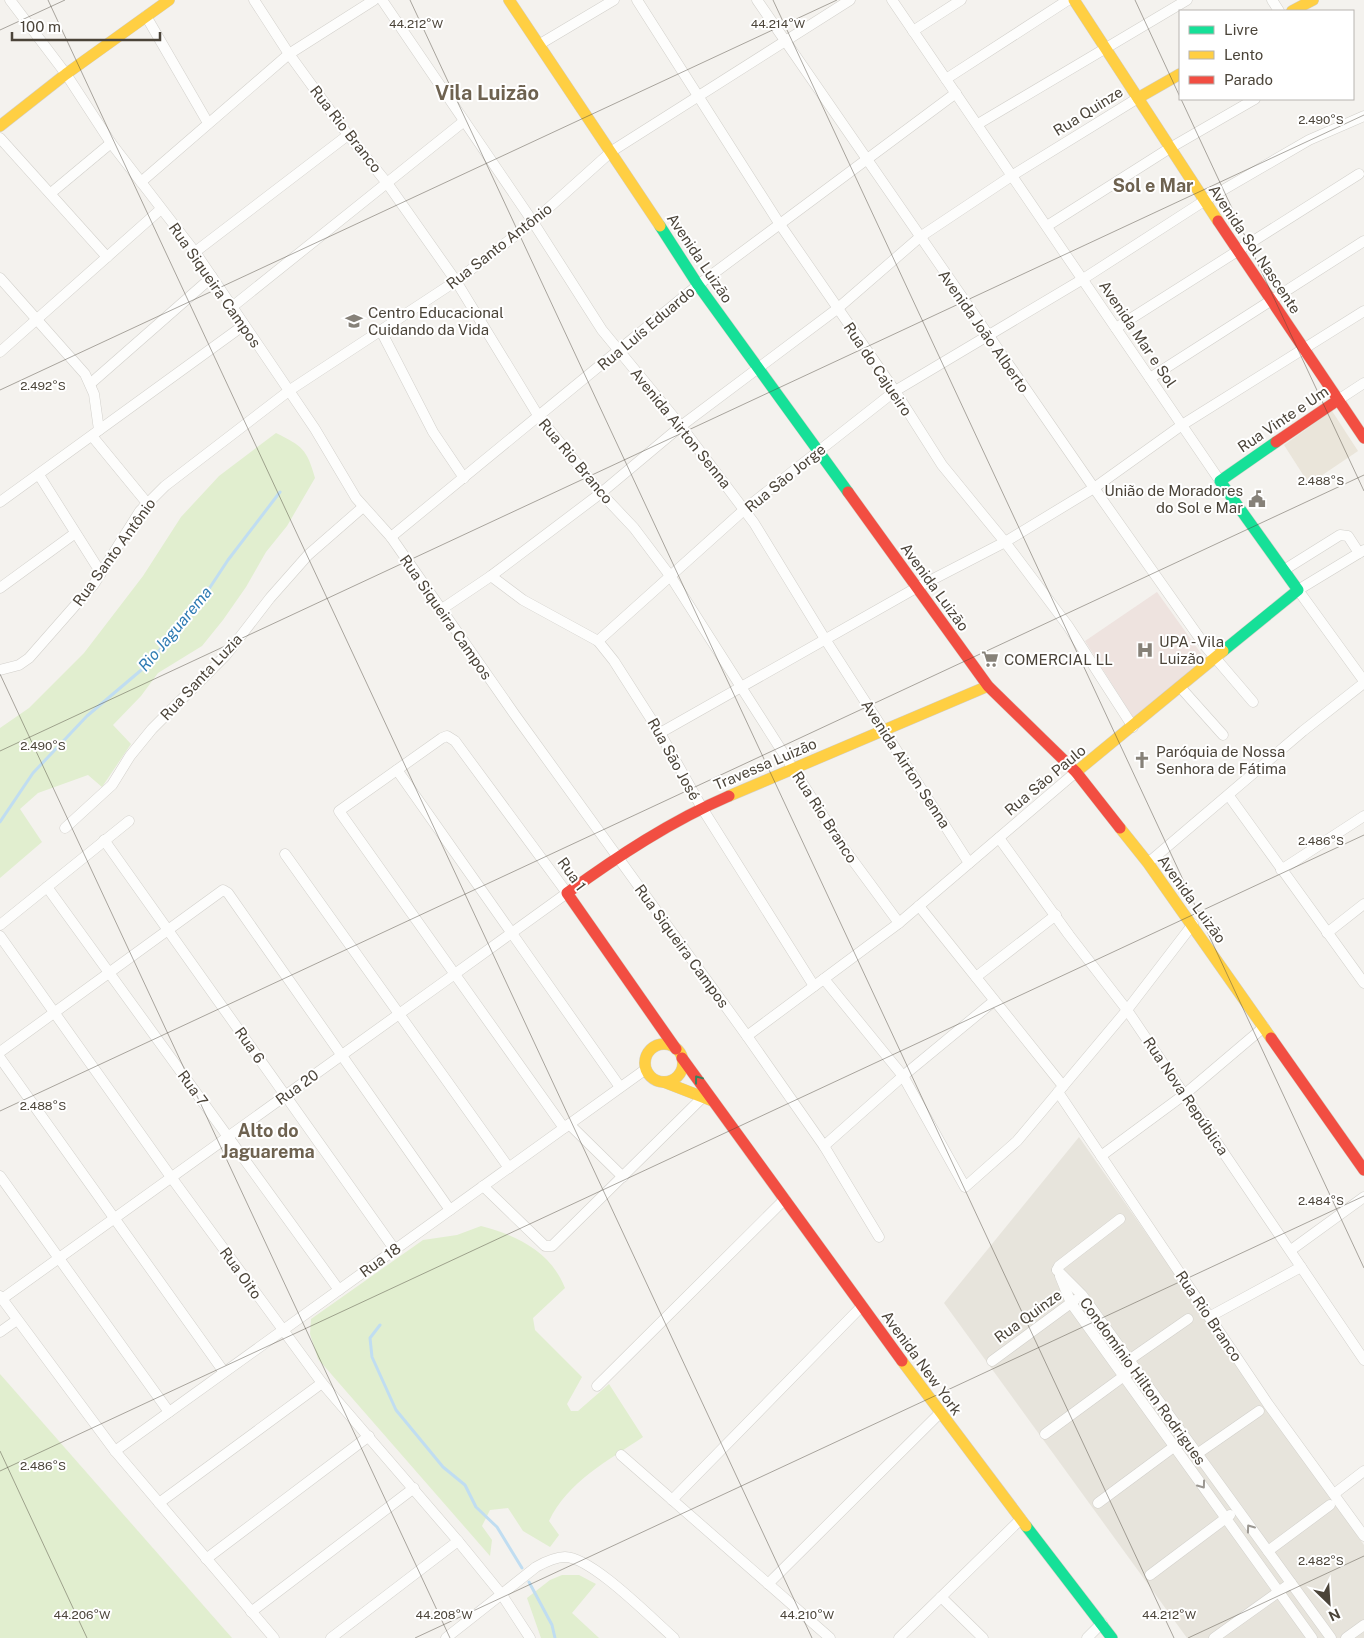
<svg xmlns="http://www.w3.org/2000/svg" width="1364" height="1638" viewBox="0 0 1364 1638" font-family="'Public Sans',sans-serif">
	<rect width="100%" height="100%" fill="#f4f2ee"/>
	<polygon fill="#e7e4dc" points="1079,1137 1364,1545 1364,1638 1187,1638 944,1303"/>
	<polygon fill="#eae5da" points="1332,411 1358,451 1309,484 1284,445"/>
	<polygon fill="#eee3df" points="1157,592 1205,659 1134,719 1085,641"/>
	<g fill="#e1eecf">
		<path d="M 276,433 C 302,446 307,449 315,478 L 287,526 L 266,552 L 246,587 L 223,620 L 202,646 L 158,673 L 141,696 L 113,725 L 131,744 L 102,787 L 88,775 L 38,793 L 20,809 L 42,842 L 0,878 L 0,728 L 29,708 L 84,653 L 143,576 L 181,517 L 219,476 Z"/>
		<path d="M 481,1226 C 516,1235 551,1252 565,1288 L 533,1318 L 535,1330 L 582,1377 L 567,1404 L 571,1411 L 578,1411 L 609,1384 L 643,1437 C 608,1461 568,1481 549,1521 L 559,1535 L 550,1547 L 523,1531 L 508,1508 L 490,1510 L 482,1526 L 492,1540 L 490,1556 L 318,1359 L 310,1334 L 311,1319 L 423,1240 L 457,1235 Z"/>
		<polygon points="0,1374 232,1638 0,1638"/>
		<polygon points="562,1575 579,1575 596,1584 572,1613 599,1638 541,1638 527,1598 550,1580"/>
	</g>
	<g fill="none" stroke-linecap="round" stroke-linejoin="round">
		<g stroke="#c0ddf1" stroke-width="3">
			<polyline points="0,822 33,773 87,716 146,666 199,604 228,560 280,492"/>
			<polyline points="380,1325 370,1338 372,1357 396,1410 443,1467 465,1485 476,1507 497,1527 522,1568"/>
			<polyline points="529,1582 552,1625 555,1638"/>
		</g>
		<g stroke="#d2d0cb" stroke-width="11">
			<g id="street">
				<polyline points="10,0 66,74 111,143 195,252 315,429 356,498 391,537 515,715 747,1036 824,1146 879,1237"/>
				<polyline points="254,0 289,54 348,135 387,183 456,281 539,417 601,493 634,528 671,577 843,847 899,923"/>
				<polyline points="382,0 533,222 602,330 681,426 754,523 825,639 969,863"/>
				<polyline points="637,0 779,223 895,391 942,465 1005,542 1068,626 1133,727"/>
				<polyline points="757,0 1094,488 1206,647 1253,702"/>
				<polyline points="892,0 1220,481"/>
				<polyline points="1272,0 1279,11"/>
				<polyline points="146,16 208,123"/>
				<polyline points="913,31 961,0"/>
				<polyline points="540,44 614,0"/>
				<polyline points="946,79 1068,0"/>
				<polyline points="978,124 1187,0"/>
				<polyline points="0,138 107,257"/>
				<polyline points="141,182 289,54 374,0"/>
				<polyline points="51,193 111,143"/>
				<polyline points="1047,226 1170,148 1255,99"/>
				<polyline points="195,252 348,135"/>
				<polyline points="0,278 85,374 94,394 99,430"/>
				<polyline points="232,307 463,122"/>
				<polyline points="1116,328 1359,174"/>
				<polyline points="381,331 433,432 464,478"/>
				<polyline points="0,352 161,209"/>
				<polyline points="1150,378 1364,241"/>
				<polyline points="90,384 212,277"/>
				<polyline points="1338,400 1364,383"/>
				<polyline points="92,436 147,503"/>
				<polyline points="39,475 101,573"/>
				<polyline points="0,502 244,325"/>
				<polyline points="391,537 698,285 956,93"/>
				<polyline points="1364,550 1298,590 1364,681"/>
				<polyline points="1284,570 1340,535 1348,536 1359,553"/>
				<polyline points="491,576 523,600 598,641 614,661 660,733 702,808 814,986"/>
				<polyline points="0,588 74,534"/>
				<polyline points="442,609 491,576 601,493 681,426 837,309 920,237 1013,175 1138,98"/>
				<polyline points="598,641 745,509 895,391 1083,279 1204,201 1309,140 1364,116"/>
				<polyline points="0,670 19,665 29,658 94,584 140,511 165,486 290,390 456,281 533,222 612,151 850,0"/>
				<polyline points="1181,688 1223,735"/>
				<polyline points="660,733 916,588 1005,542 1094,488 1182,425 1364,311"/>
				<polyline points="397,770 620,1087"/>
				<polyline points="1229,796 1364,983"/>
				<polyline points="65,828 112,785 130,756 152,729 226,655 270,598 308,555 363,507"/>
				<polyline points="999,838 1069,935 1127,1010 1364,1360"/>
				<polyline points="104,840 395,1250"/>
				<polyline points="285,854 509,1168"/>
				<polyline points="1148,863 1303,731 1364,683"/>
				<polyline points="1281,870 1364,816"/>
				<polyline points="47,887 339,1290"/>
				<polyline points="919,906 1063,1086"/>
				<polyline points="0,925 129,821"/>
				<polyline points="1327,933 1364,904"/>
				<polyline points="0,936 171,1177 322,1383 458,1541 502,1595 530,1638"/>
				<polyline points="976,977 1056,915"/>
				<polyline points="824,979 903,1076 965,1187 1017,1141 1127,1010 1193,924"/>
				<polyline points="747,1036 899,923 1076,772"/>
				<polyline points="0,1052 223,890 228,893 450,1210"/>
				<polyline points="0,1058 224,1372"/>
				<polyline points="1058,1092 1268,1404 1364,1536"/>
				<polyline points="569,1124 623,1177"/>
				<polyline points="824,1146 903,1076 994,1001"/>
				<polyline points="1101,1156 1185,1094 1264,1027"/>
				<polyline points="0,1176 169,1412"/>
				<polyline points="483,1186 545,1246 552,1246 703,1097"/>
				<polyline points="1291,1250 1364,1197"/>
				<polyline points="1057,1270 1082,1295 1331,1638"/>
				<polyline points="1057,1270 1059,1266 1120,1219"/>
				<polyline points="1060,1276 1071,1303 1312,1638"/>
				<polyline points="0,1296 115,1451 274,1638"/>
				<path d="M 2,1299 C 190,1164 379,1029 567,893 L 455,741 L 447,736 L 442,738 L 339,811 L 564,1128"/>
				<polyline points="1209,1317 1301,1267"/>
				<polyline points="0,1332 17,1320"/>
				<polyline points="1129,1360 1188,1319"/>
				<polyline points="992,1361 1075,1300"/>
				<polyline points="597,1386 785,1199"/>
				<polyline points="1045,1434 1128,1373"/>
				<polyline points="115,1451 646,1069"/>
				<polyline points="1197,1454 1259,1411"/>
				<polyline points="621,1455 830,1638"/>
				<polyline points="1334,1494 1364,1471"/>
				<polyline points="672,1500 862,1306"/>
				<polyline points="159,1503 322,1383"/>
				<polyline points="1098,1503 1179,1443"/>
				<polyline points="1268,1551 1330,1505"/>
				<polyline points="206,1559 369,1436"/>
				<polyline points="1150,1575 1230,1515"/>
				<polyline points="768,1584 940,1413"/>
				<polyline points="941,1597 983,1638"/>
				<polyline points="251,1612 414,1488"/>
				<polyline points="331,1638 458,1541"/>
				<path d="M 446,1638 L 536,1567 C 545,1562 555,1557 565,1557 C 592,1557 652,1619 674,1638"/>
				<polyline points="899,1638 1021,1519"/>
				<polyline points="1087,1638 1102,1623"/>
				<polyline points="1214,1638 1291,1583"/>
				<polyline points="1346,1638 1364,1625"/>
			</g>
		</g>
		<g stroke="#d3cfc5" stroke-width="12">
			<g id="fast">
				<polyline points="660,226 698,285 848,492"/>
				<polyline points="1223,651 1298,590 1220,481 1276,442"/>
				<polyline points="1026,1526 1112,1638"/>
			</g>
		</g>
		<g stroke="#d3cfc5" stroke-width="12">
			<g id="slow">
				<polyline points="509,0 660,226"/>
				<polyline points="1074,0 1218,221"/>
				<polyline points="1292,11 1313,0"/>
				<polyline points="1138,98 1180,74"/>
				<polyline points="0,126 66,74 169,0"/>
				<polyline points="1076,772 1223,651"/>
				<polyline points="729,796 988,686"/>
				<polyline points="1120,828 1148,863 1271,1038"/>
				<circle cx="664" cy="1063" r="19"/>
				<polyline points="664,1082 713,1101"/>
				<polyline points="902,1361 1026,1526"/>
			</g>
		</g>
		<g stroke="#d3cfc5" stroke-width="12">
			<g id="jam">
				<polyline points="1218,221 1364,438"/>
				<polyline points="1276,442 1338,400"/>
				<polyline points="848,492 988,686 1076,772 1120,828"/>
				<polyline points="1271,1038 1364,1170"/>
				<path d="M 676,1049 L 567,893 C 618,856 671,821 729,796"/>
				<polyline points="682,1058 902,1361"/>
			</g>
		</g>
		<use href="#street" stroke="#fdfdfc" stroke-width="10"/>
		<use href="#fast" stroke="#16e098" stroke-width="11"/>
		<use href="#slow" stroke="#ffcf43" stroke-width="11"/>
		<use href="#jam" stroke="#f24e42" stroke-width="11"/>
	</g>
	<defs><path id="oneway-chevron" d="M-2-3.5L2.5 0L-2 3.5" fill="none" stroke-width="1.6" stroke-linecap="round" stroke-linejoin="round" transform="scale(1.25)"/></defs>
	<use stroke="#36825f" href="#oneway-chevron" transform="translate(698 1079) rotate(-127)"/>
	<g stroke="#9b9791">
		<use href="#oneway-chevron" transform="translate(1202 1485) rotate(54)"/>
		<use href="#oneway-chevron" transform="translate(1250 1528) rotate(-126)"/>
	</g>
	<path fill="none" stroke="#4b4439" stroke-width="1" stroke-opacity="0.45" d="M 48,0 L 812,1638M 410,0 L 1174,1638M 773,0 L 1364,1268M 1135,0 L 1180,97M 0,30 L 65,0M 1181,99 L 1364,491M 0,390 L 837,0M 0,674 L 450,1638M 0,751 L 1364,115M 0,1111 L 1364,475M 0,1451 L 87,1638M 0,1471 L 1364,835M 415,1638 L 1364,1196M 1188,1638 L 1364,1556"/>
	<defs>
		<g id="school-bare" transform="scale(1.35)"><path d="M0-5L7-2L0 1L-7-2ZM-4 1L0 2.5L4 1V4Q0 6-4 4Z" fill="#868178" stroke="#fff" stroke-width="2.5" paint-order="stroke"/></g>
		<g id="civic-bare" transform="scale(1.35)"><path d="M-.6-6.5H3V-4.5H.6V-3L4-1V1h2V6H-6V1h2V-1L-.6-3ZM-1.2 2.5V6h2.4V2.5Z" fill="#868178" stroke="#fff" stroke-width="2.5" paint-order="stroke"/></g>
		<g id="hospital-bare" transform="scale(1.35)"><path d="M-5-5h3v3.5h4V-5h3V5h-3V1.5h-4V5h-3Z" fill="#868178" stroke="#fff" stroke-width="2.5" paint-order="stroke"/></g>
		<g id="supermarket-bare" transform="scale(1.35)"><path d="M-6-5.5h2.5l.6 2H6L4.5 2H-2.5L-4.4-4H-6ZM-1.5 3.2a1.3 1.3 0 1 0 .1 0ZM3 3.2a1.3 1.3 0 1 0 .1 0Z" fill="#868178" stroke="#fff" stroke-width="2.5" paint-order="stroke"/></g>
		<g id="church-bare" transform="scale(1.35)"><path d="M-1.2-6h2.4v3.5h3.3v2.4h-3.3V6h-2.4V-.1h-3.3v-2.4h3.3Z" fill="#868178" stroke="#fff" stroke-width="2.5" paint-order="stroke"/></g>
	</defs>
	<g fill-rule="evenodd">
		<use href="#school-bare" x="354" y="321"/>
		<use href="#civic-bare" x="1257" y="499"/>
		<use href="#hospital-bare" x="1145" y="650"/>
		<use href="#supermarket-bare" x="990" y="659"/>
		<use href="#church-bare" x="1142" y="760"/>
	</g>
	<g text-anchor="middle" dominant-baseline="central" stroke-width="4" stroke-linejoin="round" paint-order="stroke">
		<g font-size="15" fill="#4b4439" stroke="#fff">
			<text transform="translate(1088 111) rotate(-32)">Rua Quinze</text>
			<text transform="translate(346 129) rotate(52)">Rua Rio Branco</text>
			<text transform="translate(499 246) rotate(-38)">Rua Santo Antônio</text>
			<text transform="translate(1255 249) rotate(56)">Avenida Sol Nascente</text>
			<text transform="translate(700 258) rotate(56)">Avenida Luizão</text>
			<text transform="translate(215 285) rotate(55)">Rua Siqueira Campos</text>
			<text transform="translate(646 328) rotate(-40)">Rua Luís Eduardo</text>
			<text transform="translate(984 331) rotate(55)">Avenida João Alberto</text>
			<text transform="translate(1138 334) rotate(56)">Avenida Mar e Sol</text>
			<text transform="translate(878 369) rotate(56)">Rua do Cajueiro</text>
			<text transform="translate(1283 419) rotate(-34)">Rua Vinte e Um</text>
			<text transform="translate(681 428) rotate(51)">Avenida Airton Senna</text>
			<text transform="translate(576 461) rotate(50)">Rua Rio Branco</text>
			<text transform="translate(785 478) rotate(-39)">Rua São Jorge</text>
			<text transform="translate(114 552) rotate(-54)">Rua Santo Antônio</text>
			<text transform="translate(935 587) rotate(54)">Avenida Luizão</text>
			<text transform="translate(446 617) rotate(55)">Rua Siqueira Campos</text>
			<text transform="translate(201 677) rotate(-47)">Rua Santa Luzia</text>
			<text transform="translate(674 759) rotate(61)">Rua São José</text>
			<text transform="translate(765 764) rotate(-23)">Travessa Luizão</text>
			<text transform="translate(906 764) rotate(57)">Avenida Airton Senna</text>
			<text transform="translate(1045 780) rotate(-40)">Rua São Paulo</text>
			<text transform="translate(825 817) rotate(57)">Rua Rio Branco</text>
			<text transform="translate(572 874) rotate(54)">Rua 1</text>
			<text transform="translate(1192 899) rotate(54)">Avenida Luizão</text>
			<text transform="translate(682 946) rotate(54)">Rua Siqueira Campos</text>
			<text transform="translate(250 1045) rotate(55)">Rua 6</text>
			<text transform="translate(297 1087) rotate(-36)">Rua 20</text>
			<text transform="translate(193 1088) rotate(54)">Rua 7</text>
			<text transform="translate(1186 1096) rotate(56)">Rua Nova República</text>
			<text transform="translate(380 1260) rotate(-36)">Rua 18</text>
			<text transform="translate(241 1273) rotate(54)">Rua Oito</text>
			<text transform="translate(1028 1316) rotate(-36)">Rua Quinze</text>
			<text transform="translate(1209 1316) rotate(56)">Rua Rio Branco</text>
			<text transform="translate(922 1363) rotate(54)">Avenida New York</text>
			<text transform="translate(1143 1381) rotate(54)">Condomínio Hilton Rodrigues</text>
		</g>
		<g font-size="15" fill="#4b4439" stroke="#fff" text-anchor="start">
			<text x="368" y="312">Centro Educacional<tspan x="368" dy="17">Cuidando da Vida</tspan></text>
			<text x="1243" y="490" text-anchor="end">União de Moradores<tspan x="1243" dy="17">do Sol e Mar</tspan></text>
			<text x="1159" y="641">UPA - Vila<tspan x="1159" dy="17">Luizão</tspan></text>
			<text x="1004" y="659">COMERCIAL LL</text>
			<text x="1156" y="751">Paróquia de Nossa<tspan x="1156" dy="17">Senhora de Fátima</tspan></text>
		</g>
		<g font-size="16" font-style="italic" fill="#2e7ab2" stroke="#fff">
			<text transform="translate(175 629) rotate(-50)">Rio Jaguarema</text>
		</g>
		<g font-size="18" font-weight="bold" fill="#6e6250" stroke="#fff">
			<text x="1153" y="185">Sol e Mar</text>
			<text x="268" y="1130">Alto do<tspan x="268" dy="21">Jaguarema</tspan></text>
		</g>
		<g font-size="20" font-weight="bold" fill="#6e6250" stroke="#fff">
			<text x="487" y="93">Vila Luizão</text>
		</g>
	</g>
	<g font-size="12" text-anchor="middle" fill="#4b4439" stroke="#fff" stroke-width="4" stroke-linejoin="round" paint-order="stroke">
		<text x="416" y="28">44.212°W</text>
		<text x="778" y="28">44.214°W</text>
		<text x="1321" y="124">2.490°S</text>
		<text x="43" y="390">2.492°S</text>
		<text x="1321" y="485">2.488°S</text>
		<text x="43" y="750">2.490°S</text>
		<text x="1321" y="845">2.486°S</text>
		<text x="43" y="1110">2.488°S</text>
		<text x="1321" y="1205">2.484°S</text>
		<text x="43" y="1470">2.486°S</text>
		<text x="1321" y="1565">2.482°S</text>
		<text x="82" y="1619">44.206°W</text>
		<text x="444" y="1619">44.208°W</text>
		<text x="807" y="1619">44.210°W</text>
		<text x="1169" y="1619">44.212°W</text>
	</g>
	<rect x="1179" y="10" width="175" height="90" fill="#ffffff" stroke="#b7b4b0"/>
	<rect x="1189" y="26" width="25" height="8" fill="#16e098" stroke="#b7b4b0"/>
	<text x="1224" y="35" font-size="15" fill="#4b4439">Livre</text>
	<rect x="1189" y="51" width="25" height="8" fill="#ffcf43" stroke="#b7b4b0"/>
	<text x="1224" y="60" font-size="15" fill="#4b4439">Lento</text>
	<rect x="1189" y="76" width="25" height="8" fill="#f24e42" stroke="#b7b4b0"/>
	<text x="1224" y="85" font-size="15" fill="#4b4439">Parado</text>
	<g transform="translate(1329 1603) rotate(155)" stroke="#ffffff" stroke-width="4" paint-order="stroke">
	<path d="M0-4L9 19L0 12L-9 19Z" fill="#4b4439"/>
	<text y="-8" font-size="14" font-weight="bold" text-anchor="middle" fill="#4b4439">N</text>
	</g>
	<path d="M12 32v8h148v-8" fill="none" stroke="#4b4439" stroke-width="2.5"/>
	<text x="20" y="32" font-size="15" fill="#4b4439" stroke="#ffffff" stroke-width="4" paint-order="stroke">100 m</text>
</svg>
